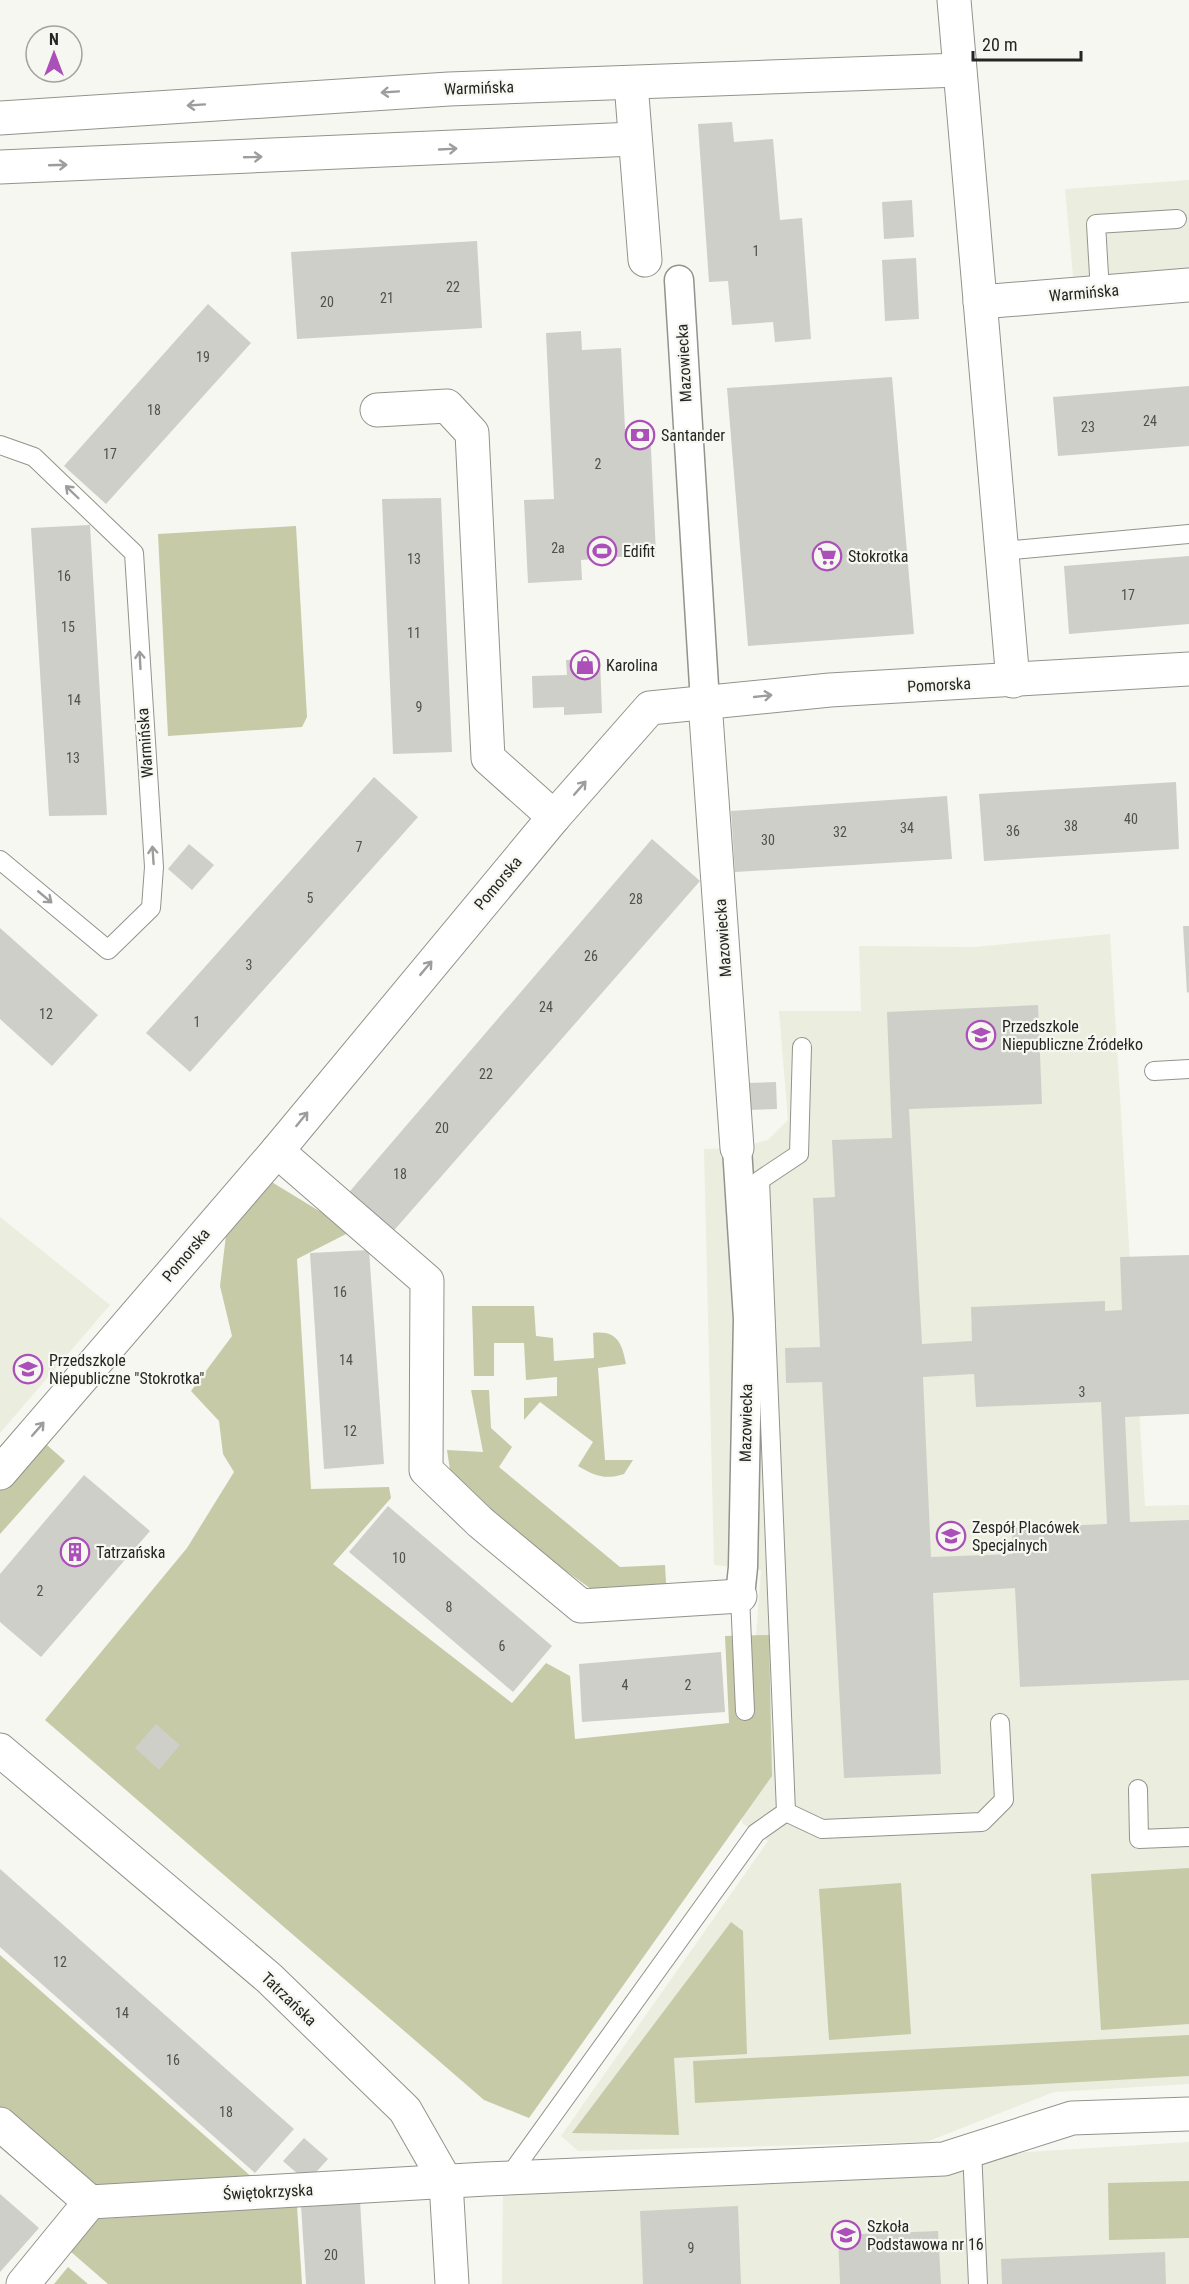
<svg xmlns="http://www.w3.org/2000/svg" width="1189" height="2284" viewBox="0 0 1189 2284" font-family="'Roboto Condensed',sans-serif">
	<rect width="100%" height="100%" fill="#f6f7f0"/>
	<g fill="#ebedde">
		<polygon points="1189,180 1189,276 1074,286 1065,189"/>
		<polygon points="1110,934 1145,1506 1189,1505 1189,2084 1054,2092 926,2142 578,2151 561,2136 768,1841 742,1823 761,1570 714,1565 704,1149 737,1148 768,1140 788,1120 779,1011 861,1011 859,946 975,947"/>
		<polygon points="0,1217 110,1305 0,1433"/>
		<polygon points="1189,2142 1189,2284 502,2284 503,2185"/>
	</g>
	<g fill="#c6caa7">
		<polygon points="296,526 307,717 302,727 168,736 158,534"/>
		<polygon points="270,1181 352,1231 297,1259 311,1489 389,1487 391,1498 333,1564 512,1703 546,1663 570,1676 575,1739 729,1723 725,1636 769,1635 772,1776 529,2118 484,2100 45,1720 187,1548 234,1472 223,1454 219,1421 191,1391 232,1336 220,1286 226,1235"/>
		<path d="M 472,1306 L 534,1306 L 536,1336 L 553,1338 L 554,1361 L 594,1358 L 593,1333 C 617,1330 622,1343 626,1364 L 598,1368 L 605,1460 L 633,1460 L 624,1474 C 605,1480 595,1476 578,1466 L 593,1442 L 540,1402 L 524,1420 L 524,1398 L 557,1396 L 557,1377 L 526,1380 L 524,1343 L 494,1343 L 494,1376 L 474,1376 Z"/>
		<polygon points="471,1390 489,1390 491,1428 512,1447 499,1467 620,1567 665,1565 668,1616 626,1614 453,1490 447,1450 483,1452"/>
		<polygon points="21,1422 65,1461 0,1534 0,1446"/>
		<polygon points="1189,1868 1189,2024 1101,2030 1091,1874"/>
		<polygon points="901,1883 911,2034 829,2040 819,1889"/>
		<polygon points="731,1922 743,1931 747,2054 674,2058 679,2135 572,2133"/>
		<polygon points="0,1955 262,2186 91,2193 0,2113"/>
		<polygon points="1189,2035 1189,2076 695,2103 693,2061"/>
		<polygon points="1189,2181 1189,2238 1109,2240 1108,2183"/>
		<polygon points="297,2206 302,2284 108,2284 70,2251 98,2219"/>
		<polygon points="68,2267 88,2284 54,2284"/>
	</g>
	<g fill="#cfcfc9" fill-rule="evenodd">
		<polygon points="732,122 734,142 773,139 780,220 802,218 811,339 775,342 773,322 732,325 728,281 709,282 698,124"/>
		<polygon points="912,200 914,237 884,239 882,202"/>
		<polygon points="477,241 482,328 297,339 291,252"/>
		<polygon points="916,258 919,319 885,321 882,260"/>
		<polygon points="208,304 251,343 106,504 64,466"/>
		<polygon points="581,331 582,350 621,348 625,429 650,428 656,554 581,560 582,580 528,583 524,500 554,499 546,333"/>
		<polygon points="892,377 914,634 748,646 727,388"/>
		<polygon points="1189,386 1189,446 1058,456 1053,397"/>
		<polygon points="441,498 452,752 393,754 382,499"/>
		<polygon points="90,525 107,815 49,816 31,528"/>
		<polygon points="1189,556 1189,624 1069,634 1064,566"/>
		<polygon points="600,658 602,713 564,715 564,707 533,708 532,676 567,675 566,660"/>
		<polygon points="374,777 418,817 190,1072 146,1033"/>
		<polygon points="1176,782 1179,849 984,861 979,794"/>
		<polygon points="947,796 952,859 735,872 731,811"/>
		<polygon points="652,839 700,881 390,1235 345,1197"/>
		<polygon points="189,844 214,865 192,890 168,869"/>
		<polygon points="1183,926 1189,926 1189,992 1187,993"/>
		<polygon points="0,928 98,1015 52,1066 0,1019"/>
		<path d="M 1038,1005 L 1042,1104 L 909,1109 L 922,1344 L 972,1341 L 971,1307 L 1105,1301 L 1105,1311 L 1122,1310 L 1120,1257 L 1189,1255 L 1189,1414 L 1125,1417 L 1130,1522 L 1189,1520 L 1189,1680 L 1020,1687 L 1015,1588 L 933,1593 L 941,1774 L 844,1778 L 822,1382 L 786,1383 L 785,1348 L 820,1347 L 813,1198 L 835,1197 L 832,1140 L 892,1138 L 887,1012 ZM 974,1374 L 976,1407 L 1101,1402 L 1107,1524 L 1012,1528 L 1013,1554 L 931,1557 L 923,1377 Z"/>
		<polygon points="776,1082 777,1109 745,1110 744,1083"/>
		<polygon points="369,1250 384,1464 324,1469 310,1253"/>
		<polygon points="84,1475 150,1531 41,1657 0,1622 0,1574"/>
		<polygon points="388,1506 552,1646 513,1692 349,1552"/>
		<polygon points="721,1652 725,1712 582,1722 579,1664"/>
		<polygon points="156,1724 180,1745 159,1770 135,1748"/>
		<polygon points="0,1869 294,2129 255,2173 0,1947"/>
		<polygon points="304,2138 328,2159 307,2182 283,2161"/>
		<polygon points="0,2194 39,2228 0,2272"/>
		<polygon points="360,2201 365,2284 306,2284 301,2205"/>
		<polygon points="738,2206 741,2284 643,2284 640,2211"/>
		<polygon points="938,2231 941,2284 840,2284 838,2235"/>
		<polygon points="1165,2252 1166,2284 1002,2284 1001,2259"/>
	</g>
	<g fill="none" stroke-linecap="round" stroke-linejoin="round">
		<g stroke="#93938d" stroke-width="20">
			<g id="service">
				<polyline points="1100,292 1096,224 1177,219"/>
				<polyline points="0,445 34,457 134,553 154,867 151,908 108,950 0,860"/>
				<polyline points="1002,551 1189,534"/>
				<polyline points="1154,1071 1189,1069"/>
				<polyline points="740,1596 745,1711"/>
				<polyline points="1138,1789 1139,1839 1189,1837"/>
				<polyline points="786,1812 822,1829 982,1822 1004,1800 1000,1723"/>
				<polyline points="972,2150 978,2284"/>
				<polyline points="507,2179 756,1833 786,1812 760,1180 799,1154 802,1047"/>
			</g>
		</g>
		<g stroke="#93938d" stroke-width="31">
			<g id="pedestrian">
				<polyline points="679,280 705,702"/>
				<polyline points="737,1148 748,1319 743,1567 740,1596"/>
			</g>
		</g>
		<g stroke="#93938d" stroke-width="35">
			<g id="minor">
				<polyline points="954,0 1013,681"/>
				<polyline points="631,83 645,260"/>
				<polyline points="0,118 449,89 959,70"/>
				<polyline points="0,167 634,139"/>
				<polyline points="980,302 1189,285"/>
				<polyline points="377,410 447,406 472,433 488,758 554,817"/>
				<polyline points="705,702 737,1148"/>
				<polyline points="277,1151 427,1281 426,1470 480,1522 581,1606 740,1596"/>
				<polyline points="0,1473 277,1151 554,817 650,708 830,690 1189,669"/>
				<polyline points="0,1750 269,1978 405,2110 446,2182 452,2284"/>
				<polyline points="0,2124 90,2202 486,2179 944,2159 1072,2118 1189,2114"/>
				<polyline points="23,2284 90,2202"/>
			</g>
		</g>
		<use href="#service" stroke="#fff" stroke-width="18"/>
		<use href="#pedestrian" stroke="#fff" stroke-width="28"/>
		<use href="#minor" stroke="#fff" stroke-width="33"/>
	</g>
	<defs><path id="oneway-shaft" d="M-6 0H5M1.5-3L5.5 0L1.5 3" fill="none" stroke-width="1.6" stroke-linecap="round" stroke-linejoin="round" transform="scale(1.5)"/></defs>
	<g stroke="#9d9d9c">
		<use href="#oneway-shaft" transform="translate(390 92) rotate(176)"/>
		<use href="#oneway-shaft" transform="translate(196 105) rotate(176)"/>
		<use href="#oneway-shaft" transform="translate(448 149) rotate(-3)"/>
		<use href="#oneway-shaft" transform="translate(253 157) rotate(-2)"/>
		<use href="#oneway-shaft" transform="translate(58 165) rotate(-2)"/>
		<use href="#oneway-shaft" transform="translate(72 492) rotate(-136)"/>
		<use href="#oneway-shaft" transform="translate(140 660) rotate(-93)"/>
		<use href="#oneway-shaft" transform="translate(763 696) rotate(-6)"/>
		<use href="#oneway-shaft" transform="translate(580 788) rotate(-49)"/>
		<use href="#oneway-shaft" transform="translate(153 855) rotate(-94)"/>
		<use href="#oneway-shaft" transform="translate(45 897) rotate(40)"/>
		<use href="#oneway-shaft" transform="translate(426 968) rotate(-50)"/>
		<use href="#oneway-shaft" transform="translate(302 1119) rotate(-51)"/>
		<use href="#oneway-shaft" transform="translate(38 1429) rotate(-49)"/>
	</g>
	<defs>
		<g id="bank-ring" transform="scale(1.5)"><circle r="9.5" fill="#f6f7f0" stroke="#ab4fb9" stroke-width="1.5"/><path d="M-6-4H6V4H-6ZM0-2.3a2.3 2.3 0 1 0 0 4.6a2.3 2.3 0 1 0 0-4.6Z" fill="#ab4fb9"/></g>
		<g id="stadium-ring" transform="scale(1.5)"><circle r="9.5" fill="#f6f7f0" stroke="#ab4fb9" stroke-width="1.5"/><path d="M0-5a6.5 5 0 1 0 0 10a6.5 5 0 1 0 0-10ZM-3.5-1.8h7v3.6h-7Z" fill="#ab4fb9"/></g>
		<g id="supermarket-ring" transform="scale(1.5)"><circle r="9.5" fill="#f6f7f0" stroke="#ab4fb9" stroke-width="1.5"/><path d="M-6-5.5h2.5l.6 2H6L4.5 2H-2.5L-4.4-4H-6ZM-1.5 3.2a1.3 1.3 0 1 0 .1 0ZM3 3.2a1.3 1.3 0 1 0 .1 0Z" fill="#ab4fb9"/></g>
		<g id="shop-ring" transform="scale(1.5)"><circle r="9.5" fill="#f6f7f0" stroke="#ab4fb9" stroke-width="1.5"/><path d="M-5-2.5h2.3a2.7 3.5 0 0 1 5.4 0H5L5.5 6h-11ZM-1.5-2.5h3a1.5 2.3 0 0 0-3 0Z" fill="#ab4fb9"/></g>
		<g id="school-ring" transform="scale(1.5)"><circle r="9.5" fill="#f6f7f0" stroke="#ab4fb9" stroke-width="1.5"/><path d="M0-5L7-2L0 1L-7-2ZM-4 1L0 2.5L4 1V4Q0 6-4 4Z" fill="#ab4fb9"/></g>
		<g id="building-ring" transform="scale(1.5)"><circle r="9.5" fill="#f6f7f0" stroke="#ab4fb9" stroke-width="1.5"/><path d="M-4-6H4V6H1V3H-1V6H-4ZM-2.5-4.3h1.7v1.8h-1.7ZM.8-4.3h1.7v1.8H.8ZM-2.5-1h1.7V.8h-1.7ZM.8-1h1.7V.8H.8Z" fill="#ab4fb9"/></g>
	</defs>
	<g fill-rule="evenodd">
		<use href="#bank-ring" x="640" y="435"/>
		<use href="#stadium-ring" x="602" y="551"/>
		<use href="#supermarket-ring" x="827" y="556"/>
		<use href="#shop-ring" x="585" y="665"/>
		<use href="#school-ring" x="981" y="1035"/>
		<use href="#school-ring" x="28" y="1369"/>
		<use href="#school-ring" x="951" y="1536"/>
		<use href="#building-ring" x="75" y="1552"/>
		<use href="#school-ring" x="846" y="2235"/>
	</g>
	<g text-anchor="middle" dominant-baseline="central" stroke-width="4.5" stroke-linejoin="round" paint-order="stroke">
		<g font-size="14" fill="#50504c">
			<text x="756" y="251">1</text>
			<text x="453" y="287">22</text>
			<text x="387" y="298">21</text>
			<text x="327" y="302">20</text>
			<text x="203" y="357">19</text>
			<text x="154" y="410">18</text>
			<text x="1150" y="421">24</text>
			<text x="1088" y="427">23</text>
			<text x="110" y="454">17</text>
			<text x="598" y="464">2</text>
			<text x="558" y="548">2a</text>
			<text x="414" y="559">13</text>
			<text x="64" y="576">16</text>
			<text x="1128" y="595">17</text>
			<text x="68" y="627">15</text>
			<text x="414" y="633">11</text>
			<text x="74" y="700">14</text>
			<text x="419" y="707">9</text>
			<text x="73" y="758">13</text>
			<text x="1131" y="819">40</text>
			<text x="1071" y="826">38</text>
			<text x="907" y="828">34</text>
			<text x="1013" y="831">36</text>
			<text x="840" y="832">32</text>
			<text x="768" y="840">30</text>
			<text x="359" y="847">7</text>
			<text x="310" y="898">5</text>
			<text x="636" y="899">28</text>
			<text x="591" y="956">26</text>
			<text x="249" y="965">3</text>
			<text x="546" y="1007">24</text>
			<text x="46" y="1014">12</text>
			<text x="197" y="1022">1</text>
			<text x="486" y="1074">22</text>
			<text x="442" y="1128">20</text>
			<text x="400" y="1174">18</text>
			<text x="340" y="1292">16</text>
			<text x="346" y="1360">14</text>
			<text x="1082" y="1392">3</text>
			<text x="350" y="1431">12</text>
			<text x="399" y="1558">10</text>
			<text x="40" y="1591">2</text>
			<text x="449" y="1607">8</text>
			<text x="502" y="1646">6</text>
			<text x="625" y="1685">4</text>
			<text x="688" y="1685">2</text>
			<text x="60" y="1962">12</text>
			<text x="122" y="2013">14</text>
			<text x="173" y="2060">16</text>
			<text x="226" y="2112">18</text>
			<text x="691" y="2248">9</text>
			<text x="331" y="2255">20</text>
		</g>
		<g font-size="16" fill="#252623" stroke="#f6f7f0">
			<text transform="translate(479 88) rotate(-2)">Warmińska</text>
			<text transform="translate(1084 293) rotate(-5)">Warmińska</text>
			<text transform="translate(684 363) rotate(-93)">Mazowiecka</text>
			<text transform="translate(939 685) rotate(-3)">Pomorska</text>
			<text transform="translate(145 743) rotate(-94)">Warmińska</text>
			<text transform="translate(498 883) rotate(-50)">Pomorska</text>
			<text transform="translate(723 938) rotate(-94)">Mazowiecka</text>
			<text transform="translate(186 1255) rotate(-50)">Pomorska</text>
			<text transform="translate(746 1423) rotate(-89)">Mazowiecka</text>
			<text transform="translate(289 1999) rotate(44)">Tatrzańska</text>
			<text transform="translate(268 2192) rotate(-3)">Świętokrzyska</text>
		</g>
		<g font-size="16" fill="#252623" stroke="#f6f7f0" text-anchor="start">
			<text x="661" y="435">Santander</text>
			<text x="623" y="551">Edifit</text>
			<text x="848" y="556">Stokrotka</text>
			<text x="606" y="665">Karolina</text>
			<text x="1002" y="1026">Przedszkole<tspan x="1002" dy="18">Niepubliczne Źródełko</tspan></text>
			<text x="49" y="1360">Przedszkole<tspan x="49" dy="18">Niepubliczne "Stokrotka"</tspan></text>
			<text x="972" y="1527">Zespół Placówek<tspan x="972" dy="18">Specjalnych</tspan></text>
			<text x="96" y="1552">Tatrzańska</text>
			<text x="867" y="2226">Szkoła<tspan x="867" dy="18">Podstawowa nr 16</tspan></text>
		</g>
	</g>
	<g transform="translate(54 54)"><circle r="28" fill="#f6f7f0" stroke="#a2a39e" stroke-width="1.5"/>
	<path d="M0-4.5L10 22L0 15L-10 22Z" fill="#ab4fb9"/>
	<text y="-9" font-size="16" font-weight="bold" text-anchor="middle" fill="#252623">N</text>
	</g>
	<path d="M973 51v9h108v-9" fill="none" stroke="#252623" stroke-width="3"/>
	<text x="982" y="51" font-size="18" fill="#252623" stroke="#f6f7f0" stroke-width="4.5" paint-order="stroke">20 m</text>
</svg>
